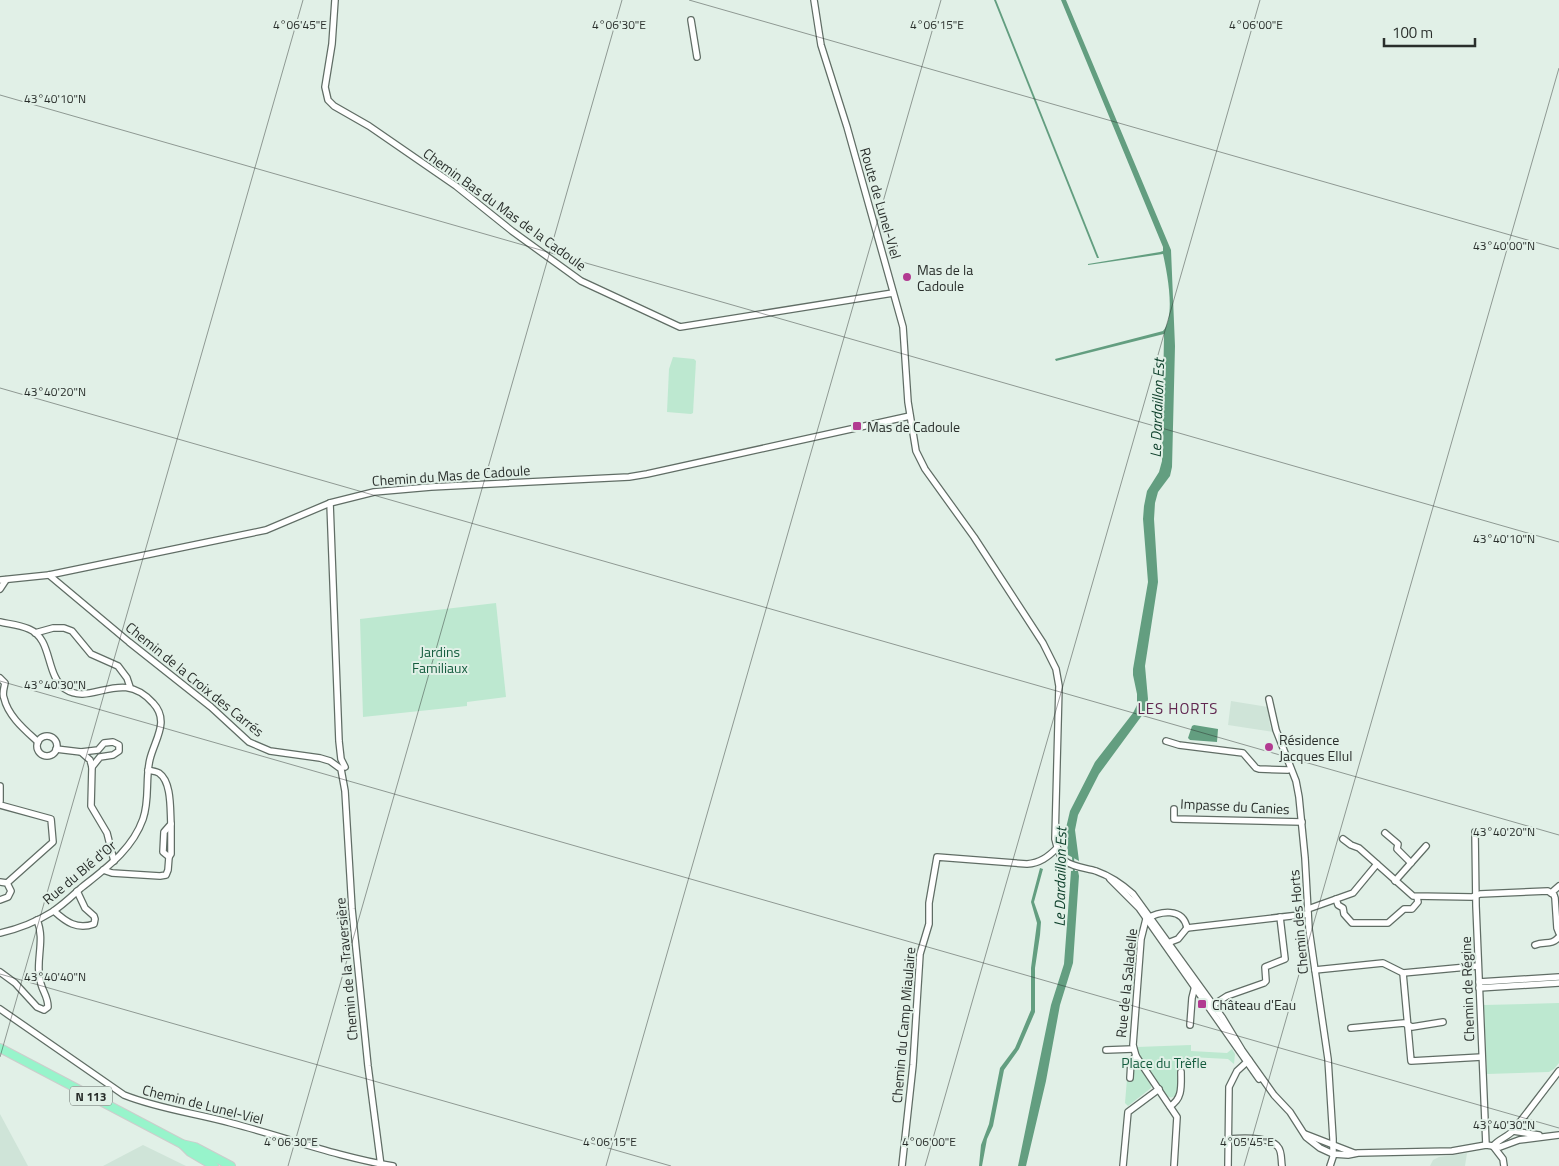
<svg xmlns="http://www.w3.org/2000/svg" width="1559" height="1166" viewBox="0 0 1559 1166" font-family="'Titillium Web',sans-serif">
	<rect width="100%" height="100%" fill="#e1f0e7"/>
	<g fill="#cfe4d8">
		<polygon points="1231,701 1268,707 1270,726 1274,732 1228,725"/>
		<polygon points="0,1114 28,1166 0,1166"/>
		<polygon points="143,1145 186,1166 103,1166"/>
		<polygon points="1467,1153 1465,1166 1430,1166 1433,1160 1439,1157"/>
	</g>
	<g fill="#bde8d0">
		<polygon points="673,357 694,359 696,361 693,413 691,414 667,412 669,369"/>
		<polygon points="496,603 506,697 467,702 467,706 363,717 360,619"/>
		<polygon points="1559,1003 1559,1063 1554,1069 1549,1072 1487,1074 1484,1005"/>
		<path d="M 1191,1045 L 1191,1051 L 1227,1053 L 1232,1049 L 1235,1054 L 1234,1064 L 1228,1059 L 1190,1057 L 1179,1067 L 1178,1093 C 1175,1097 1171,1099 1167,1096 C 1160,1091 1143,1059 1137,1051 L 1137,1047 Z"/>
		<polygon points="1134,1060 1151,1085 1151,1088 1128,1106 1125,1103 1127,1079 1132,1079 1133,1063"/>
	</g>
	<g fill="#639e80">
		<polygon points="994,0 996,0 1099,258 1097,258"/>
		<path d="M 1061,0 L 1066,0 L 1171,250 L 1175,346 L 1172,467 L 1170,476 L 1158,492 L 1155,503 L 1154,519 L 1158,582 L 1145,666 L 1148,699 L 1146,710 L 1099,774 L 1078,815 L 1075,830 L 1079,861 L 1068,855 L 1066,828 L 1070,811 L 1095,762 L 1133,713 L 1137,705 L 1137,694 L 1133,675 L 1133,669 L 1148,582 L 1143,519 L 1144,506 L 1147,491 L 1159,472 L 1162,461 L 1164,334 L 1056,361 L 1055,359 L 1163,331 C 1176,317 1167,272 1163,254 L 1088,265 L 1088,264 L 1160,252 L 1163,251 L 1163,247 Z"/>
		<polygon points="1194,725 1218,729 1217,742 1190,740 1188,738 1192,726"/>
		<polygon points="1040,868 1043,869 1034,902 1041,922 1040,935 1035,968 1035,1012 1019,1049 1004,1070 993,1126 987,1139 982,1166 979,1166 981,1145 989,1124 1000,1068 1015,1048 1031,1010 1031,968 1037,923 1031,902"/>
		<polygon points="1071,871 1078,871 1079,876 1073,963 1060,1005 1046,1081 1026,1166 1018,1166 1051,1005 1064,964"/>
	</g>
	<g fill="none" stroke-linecap="round" stroke-linejoin="round">
		<polyline stroke="#639e80" stroke-width="2" points="1073,857 1074,872"/>
		<g stroke="#606d65" stroke-width="8">
			<g id="minor">
				<polyline points="335,0 332,44 325,87 328,100 334,106 369,126 456,186 512,231 581,281 680,327 893,293"/>
				<path d="M 814,0 L 821,45 L 847,127 L 903,327 L 908,402 L 916,451 L 925,469 L 974,537 L 1043,643 L 1056,669 L 1059,686 L 1055,839 C 1057,847 1059,856 1065,861 C 1073,867 1086,868 1096,871 C 1110,876 1122,884 1133,894 L 1222,1017 L 1242,1050 L 1274,1095 L 1290,1112 L 1306,1137 L 1320,1148 L 1333,1154 L 1348,1155 L 1358,1153 L 1452,1151 L 1486,1145 L 1500,1147 L 1519,1140 L 1559,1135"/>
				<polyline points="691,20 697,57"/>
				<polyline points="330,503 339,741 341,759 345,767"/>
				<polyline points="49,575 129,642 211,707 249,742 270,751 320,758 330,761 341,769 345,791 352,909 368,1066 381,1166"/>
				<polyline points="0,580 49,575 266,530 330,503 374,492 431,487 629,477 647,474 910,416"/>
				<polyline points="0,589 6,580"/>
				<path d="M 0,622 C 9,624 20,625 29,629 C 53,639 45,675 65,689 C 92,707 121,667 153,703 C 170,721 155,739 150,759 C 145,779 150,799 143,819 C 132,850 106,868 81,888 C 72,896 63,905 52,912 C 36,922 18,929 0,933"/>
				<polyline points="35,633 53,628 64,628 72,631 91,654 118,666 127,678 130,687"/>
				<path d="M 0,678 L 5,683 C 4,688 2,694 4,698 C 8,716 25,730 38,742"/>
				<polyline points="1269,699 1276,730 1296,781 1299,797 1305,858 1309,929 1328,1059 1333,1139 1333,1157 1330,1166"/>
				<circle cx="47" cy="746" r="10"/>
				<polyline points="1166,741 1179,745 1243,753 1256,768 1259,769 1288,770 1291,769"/>
				<polyline points="56,749 81,752 90,760 92,767 91,806 107,833 114,861"/>
				<polyline points="81,752 98,750 104,743 113,742 119,745 119,751 113,755 100,757 92,767"/>
				<polyline points="0,786 0,801"/>
				<polyline points="0,805 51,819 53,842 7,883"/>
				<polyline points="1174,809 1174,819 1302,822"/>
				<polyline points="1475,832 1476,906 1486,1145"/>
				<polyline points="1385,833 1398,844 1397,849 1411,863"/>
				<polyline points="1343,839 1351,845 1359,848 1413,896 1472,897 1480,894 1548,891 1554,895 1555,898 1557,928 1559,933"/>
				<polyline points="169,857 171,854 171,824"/>
				<path d="M 103,870 L 112,873 L 160,876 L 166,875 L 168,870 L 169,857 L 163,852 L 164,832 L 171,824 C 170,810 172,782 159,773 C 156,771 151,771 148,770"/>
				<polyline points="1110,879 1139,908 1259,1079"/>
				<polyline points="1395,881 1426,846"/>
				<polyline points="0,882 7,883 11,891 8,897 0,900"/>
				<polyline points="1551,893 1559,886"/>
				<polyline points="1336,899 1338,905 1343,908 1344,914 1352,923 1388,923 1404,909 1412,909 1418,902 1417,897"/>
				<polyline points="1308,909 1353,893 1377,864"/>
				<path d="M 54,911 C 66,922 77,930 94,924 L 95,919 L 94,916 L 85,908 L 77,891"/>
				<polyline points="1187,928 1308,914"/>
				<polyline points="1165,944 1178,939 1187,928"/>
				<path d="M 1535,945 C 1545,941 1551,946 1559,937"/>
				<polyline points="1315,970 1383,963 1403,973 1478,966"/>
				<path d="M 0,972 L 15,983 L 37,1007 L 44,1010 L 48,1007 C 48,997 43,992 41,984 C 34,963 46,941 37,920"/>
				<polyline points="1403,973 1411,1061 1482,1057"/>
				<polyline points="1479,982 1559,977"/>
				<polyline points="1479,988 1559,983"/>
				<polyline points="1213,1005 1227,996 1264,983 1266,981 1265,967 1285,959 1280,917"/>
				<path d="M 0,1009 L 124,1095 C 159,1109 195,1113 231,1123 C 285,1137 338,1157 393,1166"/>
				<polyline points="1190,1025 1192,998 1195,986"/>
				<polyline points="1351,1028 1404,1023 1412,1027 1443,1022"/>
				<polyline points="1106,1050 1133,1049"/>
				<polyline points="1130,1078 1131,1061 1136,1056"/>
				<path d="M 1170,1106 C 1183,1099 1181,1085 1181,1072"/>
				<polyline points="1513,1131 1539,1135"/>
				<polyline points="1305,1134 1354,1153"/>
				<path d="M 1228,1139 C 1240,1138 1270,1136 1278,1147 C 1282,1151 1281,1160 1282,1166"/>
				<path d="M 1493,1146 C 1499,1139 1507,1137 1513,1131 L 1559,1071"/>
				<polyline points="1493,1146 1503,1159 1504,1166"/>
				<path d="M 902,1166 L 913,1065 L 920,954 L 929,924 L 929,903 L 937,857 L 1027,864 C 1040,863 1048,857 1057,848"/>
				<polyline points="1123,1166 1128,1112 1159,1089"/>
				<path d="M 1174,1166 L 1177,1117 L 1136,1056 L 1133,1045 L 1141,939 L 1146,919 C 1160,911 1183,907 1187,928"/>
				<polyline points="1228,1166 1229,1087 1237,1071 1249,1060"/>
			</g>
		</g>
		<g stroke="#cccdcc" stroke-width="10">
			<g id="major">
				<polyline points="0,1048 182,1144 195,1147 231,1166"/>
				<polyline points="182,1144 190,1152 214,1166"/>
			</g>
		</g>
		<use href="#minor" stroke="#fff" stroke-width="5.5"/>
		<use href="#major" stroke="#97f4cb" stroke-width="8"/>
	</g>
	<path fill="none" stroke="#2a2f2c" stroke-width="1" stroke-opacity="0.45" d="M 689,0 L 1559,249M 0,95 L 1559,542M 0,388 L 1559,835M 0,681 L 1559,1128M 0,974 L 671,1166M 0,1057 L 303,0M 288,1166 L 622,0M 606,1166 L 941,0M 925,1166 L 1260,0M 1244,1166 L 1559,68"/>
	<g fill="#b23b91" stroke="#e1f0e7" stroke-width="2">
		<circle cx="907" cy="277" r="5"/>
		<rect x="852" y="421" width="10" height="10" rx="2.5"/>
		<circle cx="1269" cy="747" r="5"/>
		<rect x="1197" y="999" width="10" height="10" rx="2.5"/>
	</g>
	<g text-anchor="middle" dominant-baseline="central" stroke-width="4" stroke-linejoin="round" paint-order="stroke">
		<rect fill="#e1f0e7" stroke="#616964" stroke-width="1" x="70" y="1086.5" width="42" height="19" rx="4"/>
		<g font-size="12" font-weight="bold" fill="#2a2f2c">
			<text x="91" y="1096">N 113</text>
		</g>
		<g font-size="14" fill="#2a2f2c" stroke="#e1f0e7">
			<text transform="translate(881 203) rotate(74)">Route de Lunel-Viel</text>
			<text transform="translate(505 209) rotate(36)">Chemin Bas du Mas de la Cadoule</text>
			<text transform="translate(451 475) rotate(-4)">Chemin du Mas de Cadoule</text>
			<text transform="translate(195 679) rotate(39)">Chemin de la Croix des Carrés</text>
			<text transform="translate(1235 806) rotate(3)">Impasse du Canies</text>
			<text transform="translate(79 872) rotate(-40)">Rue du Blé d'Or</text>
			<text transform="translate(1298 922) rotate(-95)">Chemin des Horts</text>
			<text transform="translate(346 969) rotate(-95)">Chemin de la Traversière</text>
			<text transform="translate(1126 983) rotate(-84)">Rue de la Saladelle</text>
			<text transform="translate(1467 989) rotate(-92)">Chemin de Régine</text>
			<text transform="translate(903 1025) rotate(-85)">Chemin du Camp Miaulaire</text>
			<text transform="translate(203 1104) rotate(14)">Chemin de Lunel-Viel</text>
		</g>
		<g font-size="14" fill="#2a2f2c" stroke="#e1f0e7" text-anchor="start">
			<text x="917" y="269">Mas de la<tspan x="917" dy="16">Cadoule</tspan></text>
			<text x="867" y="426">Mas de Cadoule</text>
			<text x="1279" y="739">Résidence<tspan x="1279" dy="16">Jacques Ellul</tspan></text>
			<text x="1212" y="1004">Château d'Eau</text>
		</g>
		<g font-size="14" fill="#145c3e" stroke="#e1f0e7">
			<text x="440" y="651">Jardins<tspan x="440" dy="16">Familiaux</tspan></text>
			<text x="1164" y="1062">Place du Trèfle</text>
		</g>
		<g font-size="15" font-style="italic" fill="#083b26" stroke="#e1f0e7">
			<text transform="translate(1157 408) rotate(-88)">Le Dardaillon Est</text>
			<text transform="translate(1060 877) rotate(-89)">Le Dardaillon Est</text>
		</g>
		<g font-size="15" letter-spacing="1" fill="#612750" stroke="#e1f0e7">
			<text x="1178" y="708">LES HORTS</text>
		</g>
	</g>
	<g font-size="12" text-anchor="middle" fill="#2a2f2c" stroke="#e1f0e7" stroke-width="4" stroke-linejoin="round" paint-order="stroke">
		<text x="300" y="29">4°06'45"E</text>
		<text x="619" y="29">4°06'30"E</text>
		<text x="937" y="29">4°06'15"E</text>
		<text x="1256" y="29">4°06'00"E</text>
		<text x="55" y="103">43°40'10"N</text>
		<text x="1504" y="250">43°40'00"N</text>
		<text x="55" y="396">43°40'20"N</text>
		<text x="1504" y="543">43°40'10"N</text>
		<text x="55" y="689">43°40'30"N</text>
		<text x="1504" y="836">43°40'20"N</text>
		<text x="55" y="981">43°40'40"N</text>
		<text x="1504" y="1129">43°40'30"N</text>
		<text x="291" y="1146">4°06'30"E</text>
		<text x="610" y="1146">4°06'15"E</text>
		<text x="929" y="1146">4°06'00"E</text>
		<text x="1247" y="1146">4°05'45"E</text>
	</g>
	<path d="M1384 38v8h91v-8" fill="none" stroke="#2a2f2c" stroke-width="2.5"/>
	<text x="1392" y="38" font-size="15" fill="#2a2f2c" stroke="#e1f0e7" stroke-width="4" paint-order="stroke">100 m</text>
</svg>
